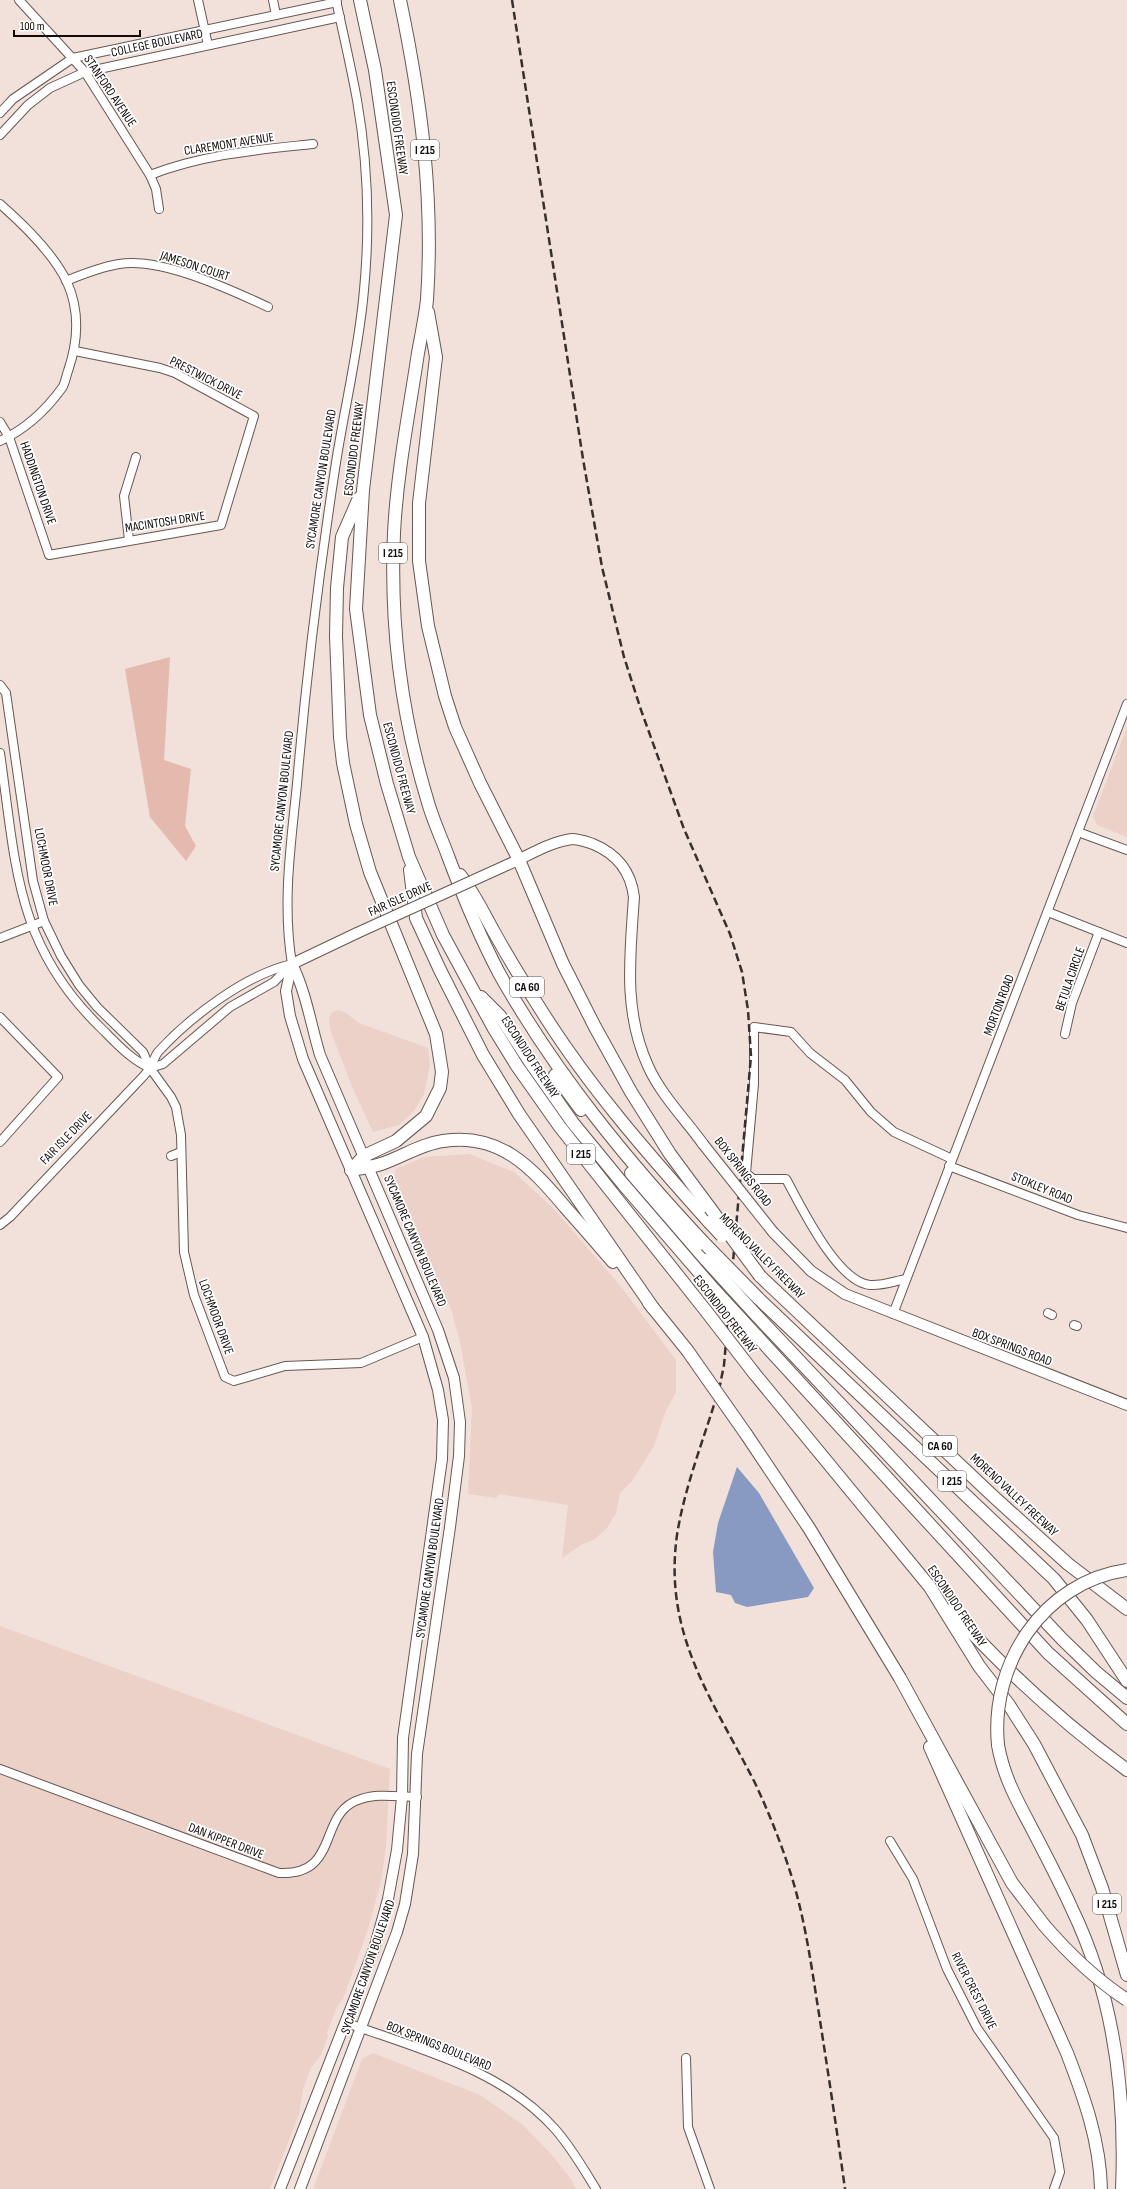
<svg xmlns="http://www.w3.org/2000/svg" width="1127" height="2189" viewBox="0 0 1127 2189" font-family="'Sofia Sans Condensed',sans-serif">
	<rect width="100%" height="100%" fill="#f2e0da"/>
	<g fill="#ecd1c9">
		<polygon points="1127,727 1127,837 1097,825 1093,816"/>
		<polygon points="338,1010 346,1013 359,1023 428,1048 430,1065 424,1094 414,1111 399,1125 373,1132 353,1089 331,1032 329,1018 332,1012"/>
		<polygon points="469,1154 514,1172 552,1207 618,1283 676,1360 676,1392 665,1413 654,1446 632,1481 620,1493 616,1513 607,1528 595,1539 581,1545 562,1558 568,1505 499,1494 496,1498 468,1494 472,1408 460,1342 451,1309 413,1233 399,1200 394,1176 396,1169 424,1157"/>
		<polygon points="0,1626 390,1769 386,1847 381,1882 368,1929 343,1999 338,2005 327,2032 328,2036 321,2055 311,2068 303,2089 299,2114 270,2189 0,2189"/>
		<polygon points="373,2053 480,2095 522,2124 551,2154 571,2179 576,2189 313,2189 362,2059"/>
	</g>
	<polygon fill="#e5baae" points="170,657 164,760 191,769 185,826 196,846 186,861 150,817 125,669"/>
	<polygon fill="#889ac2" points="737,1467 759,1493 814,1588 808,1597 747,1607 735,1603 731,1595 716,1592 713,1552 718,1523"/>
	<g fill="none" stroke-linecap="round" stroke-linejoin="round">
		<g stroke="#675853" stroke-width="10">
			<g id="minor">
				<polyline points="19,0 85,72 150,175 156,189 159,209"/>
				<polyline points="198,0 208,45"/>
				<polyline points="273,0 276,15"/>
				<polyline points="0,113 13,99 73,58 337,2"/>
				<polyline points="0,135 28,105 50,88 85,72 340,17"/>
				<path d="M 150,175 C 204,154 257,150 313,144"/>
				<path d="M 0,204 C 24,225 53,253 67,282 C 80,311 78,342 68,371 C 66,376 65,384 62,388 C 46,410 24,430 0,441"/>
				<path d="M 66,281 C 83,274 101,267 119,264 C 161,257 229,289 268,307"/>
				<polyline points="0,422 9,437 49,555 221,525 254,416 175,373 160,368 75,351"/>
				<polyline points="129,540 124,496 136,457"/>
				<polyline points="0,685 6,693 33,881 44,921 61,956 79,985 97,1007 143,1052 150,1068 171,1097 176,1107 181,1135 184,1252 194,1295 225,1377 234,1381 285,1366 361,1363 423,1337"/>
				<path d="M 0,753 C 16,864 15,945 101,1028 C 116,1043 130,1059 150,1068"/>
				<polyline points="1078,832 1127,850"/>
				<polyline points="1048,912 1127,943"/>
				<polyline points="0,938 44,921"/>
				<path d="M 292,964 C 282,903 291,844 297,784 C 306,678 319,573 335,469 C 344,409 359,350 364,290 C 370,227 368,163 357,100 C 351,67 343,33 336,0"/>
				<polyline points="0,1017 58,1077 0,1142"/>
				<polyline points="1065,1034 1072,1003 1099,932"/>
				<polyline points="150,1068 163,1064 230,1007 274,982 291,964"/>
				<polyline points="171,1156 181,1152"/>
				<polyline points="949,1166 1078,1215 1127,1228"/>
				<path d="M 0,1225 L 10,1217 L 135,1085 C 140,1080 146,1074 149,1069 C 153,1064 154,1057 158,1052 C 190,1017 245,975 292,964"/>
				<path d="M 906,1279 C 895,1281 882,1286 870,1285 C 837,1282 801,1206 786,1179 L 753,1179 L 746,1173 L 754,1084 L 754,1027 L 791,1032 L 810,1053 L 845,1080 L 871,1112 L 894,1132 L 952,1159"/>
				<polyline points="1048,1313 1052,1315"/>
				<polyline points="893,1314 1127,704"/>
				<polyline points="1074,1325 1077,1326"/>
				<path d="M 0,1769 L 279,1873 C 342,1876 316,1812 361,1799 C 378,1793 399,1797 417,1797"/>
				<polyline points="890,1841 913,1879 947,1969 977,2028 1054,2138 1060,2172 1054,2189"/>
				<path d="M 347,2023 C 418,2049 502,2069 555,2129 C 571,2147 583,2168 596,2189"/>
				<polyline points="686,2058 688,2127 710,2189"/>
			</g>
		</g>
		<g stroke="#675853" stroke-width="12">
			<g id="major">
				<path d="M 507,865 C 528,856 549,842 572,839 C 579,839 587,842 593,844 C 617,854 631,872 634,897 C 630,956 623,1011 648,1066 C 661,1095 685,1119 703,1144"/>
				<path d="M 292,964 C 306,992 311,1025 320,1055 L 438,1330 L 454,1378 L 460,1422 L 459,1456 L 450,1527 L 417,1754 L 413,1854 L 405,1904 L 397,1932 L 300,2189"/>
				<polyline points="292,964 357,933"/>
				<polyline points="773,1232 811,1271 845,1294 1127,1405"/>
				<polyline points="280,2189 374,1949 388,1899 397,1850 402,1797 403,1738 438,1487 442,1459 443,1420 438,1390 423,1337 303,1059 290,1016 286,991 292,964"/>
			</g>
		</g>
		<g stroke="#675853" stroke-width="14">
			<g id="highway">
				<polyline points="360,0 375,70 396,215 363,490 356,609 370,715 387,784 409,857 443,935 493,1027 517,1066 560,1127 706,1311"/>
				<path d="M 400,0 C 421,100 434,197 427,300 C 425,318 421,336 418,353 C 409,413 397,473 394,533 C 390,623 401,713 427,799 C 432,818 441,837 448,856 C 463,896 479,935 499,973 C 555,1073 628,1162 706,1245"/>
				<polyline points="428,312 436,357 419,503 419,561 428,626 445,696 455,727 480,783 519,860 563,964 595,1027 631,1092 670,1154 710,1208"/>
				<polyline points="410,870 416,918 440,970 483,1055 519,1114 653,1308"/>
				<path d="M 460,875 C 474,893 483,912 494,932 C 509,959 525,985 541,1010 C 589,1087 649,1155 709,1222"/>
				<polyline points="481,997 500,1016 530,1062 573,1123 623,1184 710,1285"/>
				<polyline points="555,1075 581,1110"/>
				<polyline points="351,1170 364,1156 396,1141 426,1116 440,1088 442,1072 436,1034 370,872 356,824 343,763 340,737 336,636 337,588 342,537 359,498"/>
				<path d="M 351,1170 C 361,1168 372,1167 381,1164 C 402,1157 421,1144 443,1141 C 500,1132 532,1168 565,1207 C 581,1225 597,1243 613,1262"/>
				<polyline points="631,1173 706,1260"/>
				<polyline points="760,1276 994,1497 1068,1564 1127,1609"/>
				<polyline points="758,1298 1054,1579 1087,1620 1127,1681"/>
				<polyline points="649,1303 687,1350"/>
				<polyline points="757,1316 1062,1639 1096,1672 1127,1698"/>
				<polyline points="756,1335 1048,1653 1127,1724"/>
				<polyline points="754,1373 930,1587 979,1666 1009,1705 1034,1744 1082,1835 1102,1888 1127,1975"/>
				<polyline points="746,1434 809,1528 900,1678 1012,1883 1044,1925"/>
				<path d="M 951,1610 C 1004,1669 1063,1723 1127,1770"/>
				<path d="M 998,1745 C 1003,1774 1015,1797 1029,1823 C 1044,1852 1059,1880 1072,1909 C 1114,1996 1126,2094 1122,2189"/>
				<path d="M 930,1747 L 1067,2053 C 1084,2097 1100,2141 1101,2189"/>
			</g>
		</g>
		<use href="#minor" stroke="#fff" stroke-width="8"/>
		<use href="#major" stroke="#fff" stroke-width="10"/>
		<use href="#highway" stroke="#fff" stroke-width="12"/>
		<path stroke="#38302e" stroke-width="2.5" stroke-dasharray="8 4" stroke-linecap="butt" d="M 512,0 L 583,459 L 602,567 L 624,657 L 641,710 L 684,829 L 730,934 L 742,972 L 748,1010 L 751,1056 L 724,1365 L 720,1385 C 706,1434 685,1484 677,1535 C 663,1635 713,1700 755,1783 C 770,1815 783,1848 793,1881 C 806,1925 812,1970 819,2014 C 828,2072 837,2131 845,2189"/>
		<g stroke="#675853" stroke-width="12" stroke-linecap="butt">
			<g id="major-bridge">
				<polyline points="357,933 507,865"/>
				<polyline points="703,1144 773,1232"/>
			</g>
		</g>
		<g stroke="#675853" stroke-width="14" stroke-linecap="butt">
			<g id="highway-bridge">
				<polyline points="710,1208 760,1276"/>
				<polyline points="709,1222 722,1236"/>
				<polyline points="706,1245 758,1298"/>
				<polyline points="706,1260 757,1316"/>
				<polyline points="710,1285 756,1335"/>
				<polyline points="706,1311 754,1373"/>
				<polyline points="687,1350 746,1434"/>
				<path d="M 998,1745 C 990,1664 1043,1582 1127,1570"/>
				<path d="M 1044,1925 C 1069,1954 1095,1979 1127,2000"/>
			</g>
		</g>
		<use href="#major-bridge" stroke="#fff" stroke-width="10"/>
		<use href="#highway-bridge" stroke="#fff" stroke-width="12"/>
	</g>
	<g text-anchor="middle" dominant-baseline="central" stroke-width="3.5" stroke-linejoin="round" paint-order="stroke">
		<g fill="#fff" stroke="#585454" stroke-width="1">
			<rect x="411" y="140" width="28" height="20" rx="3"/>
			<rect x="379" y="543" width="28" height="20" rx="3"/>
			<rect x="510" y="977" width="34" height="20" rx="3"/>
			<rect x="567" y="1144" width="28" height="20" rx="3"/>
			<rect x="923" y="1436" width="34" height="20" rx="3"/>
			<rect x="938" y="1471" width="28" height="20" rx="3"/>
			<rect x="1093" y="1894" width="28" height="20" rx="3"/>
		</g>
		<g font-size="12" font-weight="bold" fill="#110b0a">
			<text x="425" y="150">I 215</text>
			<text x="393" y="553">I 215</text>
			<text x="527" y="987">CA 60</text>
			<text x="581" y="1154">I 215</text>
			<text x="940" y="1446">CA 60</text>
			<text x="952" y="1481">I 215</text>
			<text x="1107" y="1904">I 215</text>
		</g>
		<g font-size="13" fill="#110b0a" stroke="#fff">
			<text transform="translate(157 43) rotate(-12)">COLLEGE BOULEVARD</text>
			<text transform="translate(110 91) rotate(56)">STANFORD AVENUE</text>
			<text transform="translate(397 128) rotate(82)">ESCONDIDO FREEWAY</text>
			<text transform="translate(229 144) rotate(-9)">CLAREMONT AVENUE</text>
			<text transform="translate(195 266) rotate(18)">JAMESON COURT</text>
			<text transform="translate(206 378) rotate(27)">PRESTWICK DRIVE</text>
			<text transform="translate(354 449) rotate(-83)">ESCONDIDO FREEWAY</text>
			<text transform="translate(321 479) rotate(-81)">SYCAMORE CANYON BOULEVARD</text>
			<text transform="translate(38 483) rotate(71)">HADDINGTON DRIVE</text>
			<text transform="translate(165 522) rotate(-9)">MACINTOSH DRIVE</text>
			<text transform="translate(399 768) rotate(75)">ESCONDIDO FREEWAY</text>
			<text transform="translate(282 801) rotate(-84)">SYCAMORE CANYON BOULEVARD</text>
			<text transform="translate(46 867) rotate(79)">LOCHMOOR DRIVE</text>
			<text transform="translate(400 899) rotate(-24)">FAIR ISLE DRIVE</text>
			<text transform="translate(1070 979) rotate(-71)">BETULA CIRCLE</text>
			<text transform="translate(999 1005) rotate(-69)">MORTON ROAD</text>
			<text transform="translate(530 1057) rotate(57)">ESCONDIDO FREEWAY</text>
			<text transform="translate(66 1138) rotate(-46)">FAIR ISLE DRIVE</text>
			<text transform="translate(743 1172) rotate(52)">BOX SPRINGS ROAD</text>
			<text transform="translate(1042 1188) rotate(22)">STOKLEY ROAD</text>
			<text transform="translate(415 1241) rotate(67)">SYCAMORE CANYON BOULEVARD</text>
			<text transform="translate(762 1256) rotate(45)">MORENO VALLEY FREEWAY</text>
			<text transform="translate(725 1314) rotate(52)">ESCONDIDO FREEWAY</text>
			<text transform="translate(216 1317) rotate(70)">LOCHMOOR DRIVE</text>
			<text transform="translate(1012 1347) rotate(21)">BOX SPRINGS ROAD</text>
			<text transform="translate(1014 1495) rotate(43)">MORENO VALLEY FREEWAY</text>
			<text transform="translate(430 1568) rotate(-82)">SYCAMORE CANYON BOULEVARD</text>
			<text transform="translate(957 1606) rotate(56)">ESCONDIDO FREEWAY</text>
			<text transform="translate(226 1841) rotate(21)">DAN KIPPER DRIVE</text>
			<text transform="translate(368 1967) rotate(-71)">SYCAMORE CANYON BOULEVARD</text>
			<text transform="translate(974 1991) rotate(63)">RIVER CREST DRIVE</text>
			<text transform="translate(439 2046) rotate(22)">BOX SPRINGS BOULEVARD</text>
		</g>
	</g>
	<path d="M14 30v6h126v-6" fill="none" stroke="#110b0a" stroke-width="2"/>
	<text x="20" y="30" font-size="12" fill="#110b0a" stroke="#ffffff" stroke-width="3" paint-order="stroke">100 m</text>
</svg>
